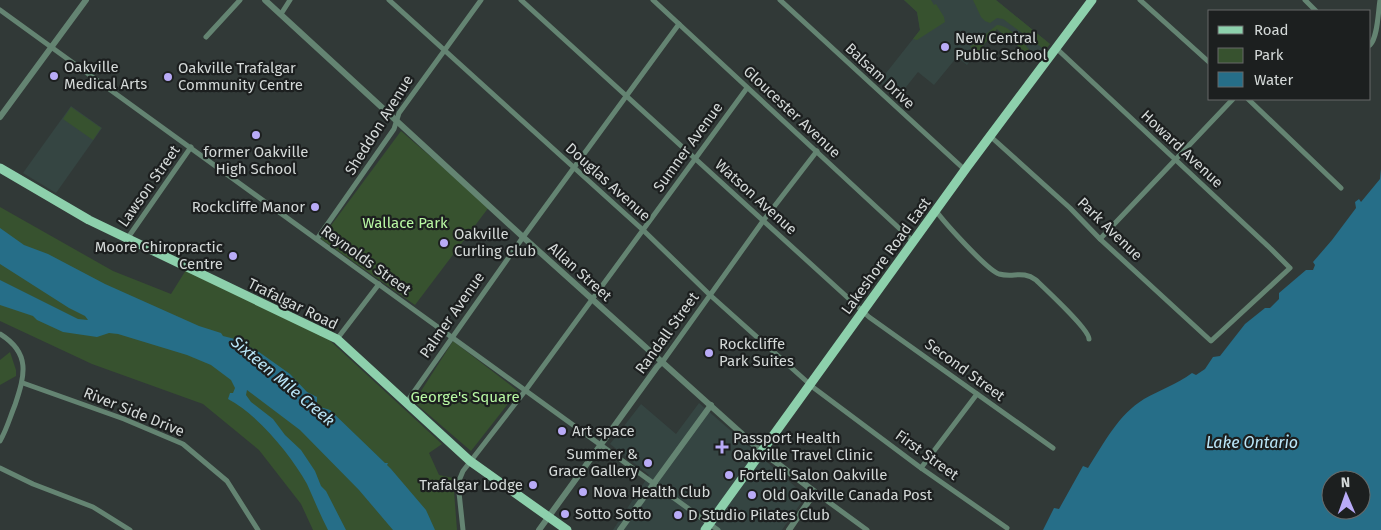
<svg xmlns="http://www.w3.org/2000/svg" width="1381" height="530" viewBox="0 0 1381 530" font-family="'Fira Sans',sans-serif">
	<rect width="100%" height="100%" fill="#313937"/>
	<g fill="#354542">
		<polygon points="904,0 996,0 1050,44 1036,61 996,29 967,65 957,57 934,85 918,72 898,97 879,82 920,30 917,12"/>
		<polygon points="71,106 102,128 56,193 23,173"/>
		<polygon points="699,403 806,496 782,530 613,530 649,475 610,444 641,404 676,434"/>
	</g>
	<g fill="#37522f">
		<polygon points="904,0 931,0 934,5 936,4 944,17 945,22 917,40 913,39 920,30 917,12"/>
		<polygon points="973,0 996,0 1050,44 1045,50 1003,19 997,18 990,23 985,21 981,17"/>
		<path d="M 997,25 C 1011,25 1030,49 1036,61 L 997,29 L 977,53 L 970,47 Z"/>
		<polygon points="71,107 101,128 93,140 63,119"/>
		<polygon points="401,131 489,207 415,305 321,239"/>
		<polygon points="0,207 113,271 171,294 186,270 326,337 442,444 429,453 439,475 453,478 457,530 313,530 301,504 259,450 203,404 92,364 0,321"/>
		<polygon points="453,341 518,391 471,451 414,402"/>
		<polygon points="10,352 16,370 16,376 0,385 0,360"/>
	</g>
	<g fill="#266e88" fill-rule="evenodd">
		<path d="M 1381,169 L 1381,530 L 1043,530 L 1054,508 L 1059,509 L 1083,466 L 1088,468 C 1104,443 1118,415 1144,399 C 1160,390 1177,384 1192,373 L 1196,375 L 1205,369 L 1213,357 L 1220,356 L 1245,324 L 1265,308 L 1270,308 L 1279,299 L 1279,293 L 1306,270 L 1313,270 L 1315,265 L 1313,262 L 1332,240 L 1356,208 L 1355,202 L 1359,199 L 1361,202 L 1380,179 ZM 1331,480 L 1361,480 L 1361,510 L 1331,510 Z"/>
		<path d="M 0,228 L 24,245 L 48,254 L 105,284 L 199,326 L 221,333 L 223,336 L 235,339 L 259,352 L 290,374 L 307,392 L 317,397 L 317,406 L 330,410 L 385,463 L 388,463 L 387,465 L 391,469 L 426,510 L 435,530 L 393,530 L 359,490 L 300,430 L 247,390 L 246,395 L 251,402 L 273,419 L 285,435 L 301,450 L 315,471 L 321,486 L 326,491 L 346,530 L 328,530 C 320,515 314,499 307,484 C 291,455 257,414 228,399 L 230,393 L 233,393 L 235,388 L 231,380 L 211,365 L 187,355 L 118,334 L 109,333 L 97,337 L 63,332 L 37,320 L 33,316 L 0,305 L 0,280 L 78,319 L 88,320 L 85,316 L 69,308 L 0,264 Z"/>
	</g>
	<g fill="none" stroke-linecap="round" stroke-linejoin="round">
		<g stroke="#648472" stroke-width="5">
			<polyline points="389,0 643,230 710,295 814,388 921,468 1007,528"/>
			<polyline points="521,0 869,317 1053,448"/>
			<polyline points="653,0 914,242"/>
			<polyline points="780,0 965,170"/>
			<polyline points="1140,0 1210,63"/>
			<polyline points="1305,0 1316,11"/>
			<polyline points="0,10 718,530"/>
			<polyline points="281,14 290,0"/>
			<polyline points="206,37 240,0"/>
			<path d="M 1370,45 C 1378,37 1378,12 1380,0"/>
			<polyline points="1248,99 1341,188"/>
			<polyline points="990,136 1070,208 1100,239 1211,341 1290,268 1271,249 1056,48"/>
			<path d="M 936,211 C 945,223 987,270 999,274 C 1014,278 1022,270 1036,280 C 1046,290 1089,329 1089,339"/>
			<polyline points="127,239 191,147"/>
			<polyline points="317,239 394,129 399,113 481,0"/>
			<polyline points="1100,239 1233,99"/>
			<path d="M 0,334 C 31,353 25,375 15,405 C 10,417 7,429 0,441"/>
			<polyline points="337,339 379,284"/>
			<polyline points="663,361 763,221 817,151"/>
			<polyline points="23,383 124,419 183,444 227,481 258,530"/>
			<polyline points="406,403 521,240 679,24"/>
			<polyline points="0,468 33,484 93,507 130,530"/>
			<polyline points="921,468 977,394"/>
			<polyline points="815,492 867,530"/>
			<polyline points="463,530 458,483 463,471 525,391 747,88"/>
		</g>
		<g stroke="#648472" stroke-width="6">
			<polyline points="265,0 523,237 761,451 815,492 789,530"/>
			<polyline points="0,117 86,0"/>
			<polyline points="539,530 657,367 663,361"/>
			<polyline points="620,530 711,405"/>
		</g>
		<g stroke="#8dd0ac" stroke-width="9">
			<polyline points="0,168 89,220 337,339 470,461 567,530"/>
			<polyline points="705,530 967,167 1092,0"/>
		</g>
	</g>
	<g fill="#b9abf7" stroke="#1c1f1f" stroke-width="2">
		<circle cx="945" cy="47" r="5"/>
		<circle cx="54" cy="76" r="5"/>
		<circle cx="168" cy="77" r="5"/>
		<circle cx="256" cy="135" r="5"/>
		<circle cx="315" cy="207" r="5"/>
		<circle cx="444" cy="243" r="5"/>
		<circle cx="233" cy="256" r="5"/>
		<circle cx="709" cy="353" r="5"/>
		<circle cx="562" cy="431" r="5"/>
		<path d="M719.5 439.5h5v5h5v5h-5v5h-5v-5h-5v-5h5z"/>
		<circle cx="648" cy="463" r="5"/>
		<circle cx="729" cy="475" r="5"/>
		<circle cx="533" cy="485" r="5"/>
		<circle cx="583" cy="492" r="5"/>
		<circle cx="752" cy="495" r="5"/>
		<circle cx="565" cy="514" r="5"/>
		<circle cx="678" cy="515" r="5"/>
	</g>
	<g text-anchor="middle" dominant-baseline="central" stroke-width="4.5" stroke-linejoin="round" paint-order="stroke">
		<g font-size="15" fill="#d4d9d8" stroke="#1c1f1f" text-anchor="start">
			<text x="955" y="38">New Central<tspan x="955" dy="17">Public School</tspan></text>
			<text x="64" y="67">Oakville<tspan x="64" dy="17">Medical Arts</tspan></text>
			<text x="178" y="68">Oakville Trafalgar<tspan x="178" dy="17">Community Centre</tspan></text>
			<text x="256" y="152" text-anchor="middle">former Oakville<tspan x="256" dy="17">High School</tspan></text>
			<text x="305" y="207" text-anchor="end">Rockcliffe Manor</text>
			<text x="454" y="234">Oakville<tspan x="454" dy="17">Curling Club</tspan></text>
			<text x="223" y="247" text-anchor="end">Moore Chiropractic<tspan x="223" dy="17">Centre</tspan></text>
			<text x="719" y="344">Rockcliffe<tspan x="719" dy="17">Park Suites</tspan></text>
			<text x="572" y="431">Art space</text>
			<text x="733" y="438">Passport Health<tspan x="733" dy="17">Oakville Travel Clinic</tspan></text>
			<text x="638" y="454" text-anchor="end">Summer &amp;<tspan x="638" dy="17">Grace Gallery</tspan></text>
			<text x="739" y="475">Fortelli Salon Oakville</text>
			<text x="523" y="485" text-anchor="end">Trafalgar Lodge</text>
			<text x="593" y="492">Nova Health Club</text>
			<text x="762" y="495">Old Oakville Canada Post</text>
			<text x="575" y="514">Sotto Sotto</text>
			<text x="688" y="515">D Studio Pilates Club</text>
		</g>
		<g font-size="15" fill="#d4d9d8" stroke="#1c1f1f">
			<text transform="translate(880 76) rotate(43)">Balsam Drive</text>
			<text transform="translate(792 112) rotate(43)">Gloucester Avenue</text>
			<text transform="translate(379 125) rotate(-58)">Sheddon Avenue</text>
			<text transform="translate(688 147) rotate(-54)">Sumner Avenue</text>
			<text transform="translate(1182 149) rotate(43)">Howard Avenue</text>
			<text transform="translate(608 182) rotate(42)">Douglas Avenue</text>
			<text transform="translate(149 186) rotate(-55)">Lawson Street</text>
			<text transform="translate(756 197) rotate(42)">Watson Avenue</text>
			<text transform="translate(1110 229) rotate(44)">Park Avenue</text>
			<text transform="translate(886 256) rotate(-54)">Lakeshore Road East</text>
			<text transform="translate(366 260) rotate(36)">Reynolds Street</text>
			<text transform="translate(580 272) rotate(42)">Allan Street</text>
			<text transform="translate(293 304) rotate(26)">Trafalgar Road</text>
			<text transform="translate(452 315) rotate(-55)">Palmer Avenue</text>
			<text transform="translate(667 333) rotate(-54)">Randall Street</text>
			<text transform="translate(965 370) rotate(36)">Second Street</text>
			<text transform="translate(134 412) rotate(22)">River Side Drive</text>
			<text transform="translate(927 455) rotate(36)">First Street</text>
		</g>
		<g font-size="15" fill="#b8f8a3" stroke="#1c1f1f">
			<text x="405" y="223">Wallace Park</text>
			<text x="465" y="397">George's Square</text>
		</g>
		<g font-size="16" font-style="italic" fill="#bbe7f9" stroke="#1c1f1f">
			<text transform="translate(283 381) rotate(40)">Sixteen Mile Creek</text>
			<text x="1252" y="442">Lake Ontario</text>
		</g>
	</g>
	<rect x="1208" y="10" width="162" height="90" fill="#1c1f1f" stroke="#666969"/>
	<rect x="1218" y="26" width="25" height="8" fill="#8dd0ac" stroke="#666969"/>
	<text x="1254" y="35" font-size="15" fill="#d4d9d8">Road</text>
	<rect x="1218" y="48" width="25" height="15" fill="#37522f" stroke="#666969"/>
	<text x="1254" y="60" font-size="15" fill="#d4d9d8">Park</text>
	<rect x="1218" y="72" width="25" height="15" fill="#266e88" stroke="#666969"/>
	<text x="1254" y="85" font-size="15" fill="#d4d9d8">Water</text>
	<g transform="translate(1346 495) rotate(358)"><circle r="24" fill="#1c1f1f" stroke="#666969"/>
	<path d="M0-4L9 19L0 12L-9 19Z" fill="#b9abf7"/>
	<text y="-8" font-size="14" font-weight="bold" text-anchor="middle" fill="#d4d9d8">N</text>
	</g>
</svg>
